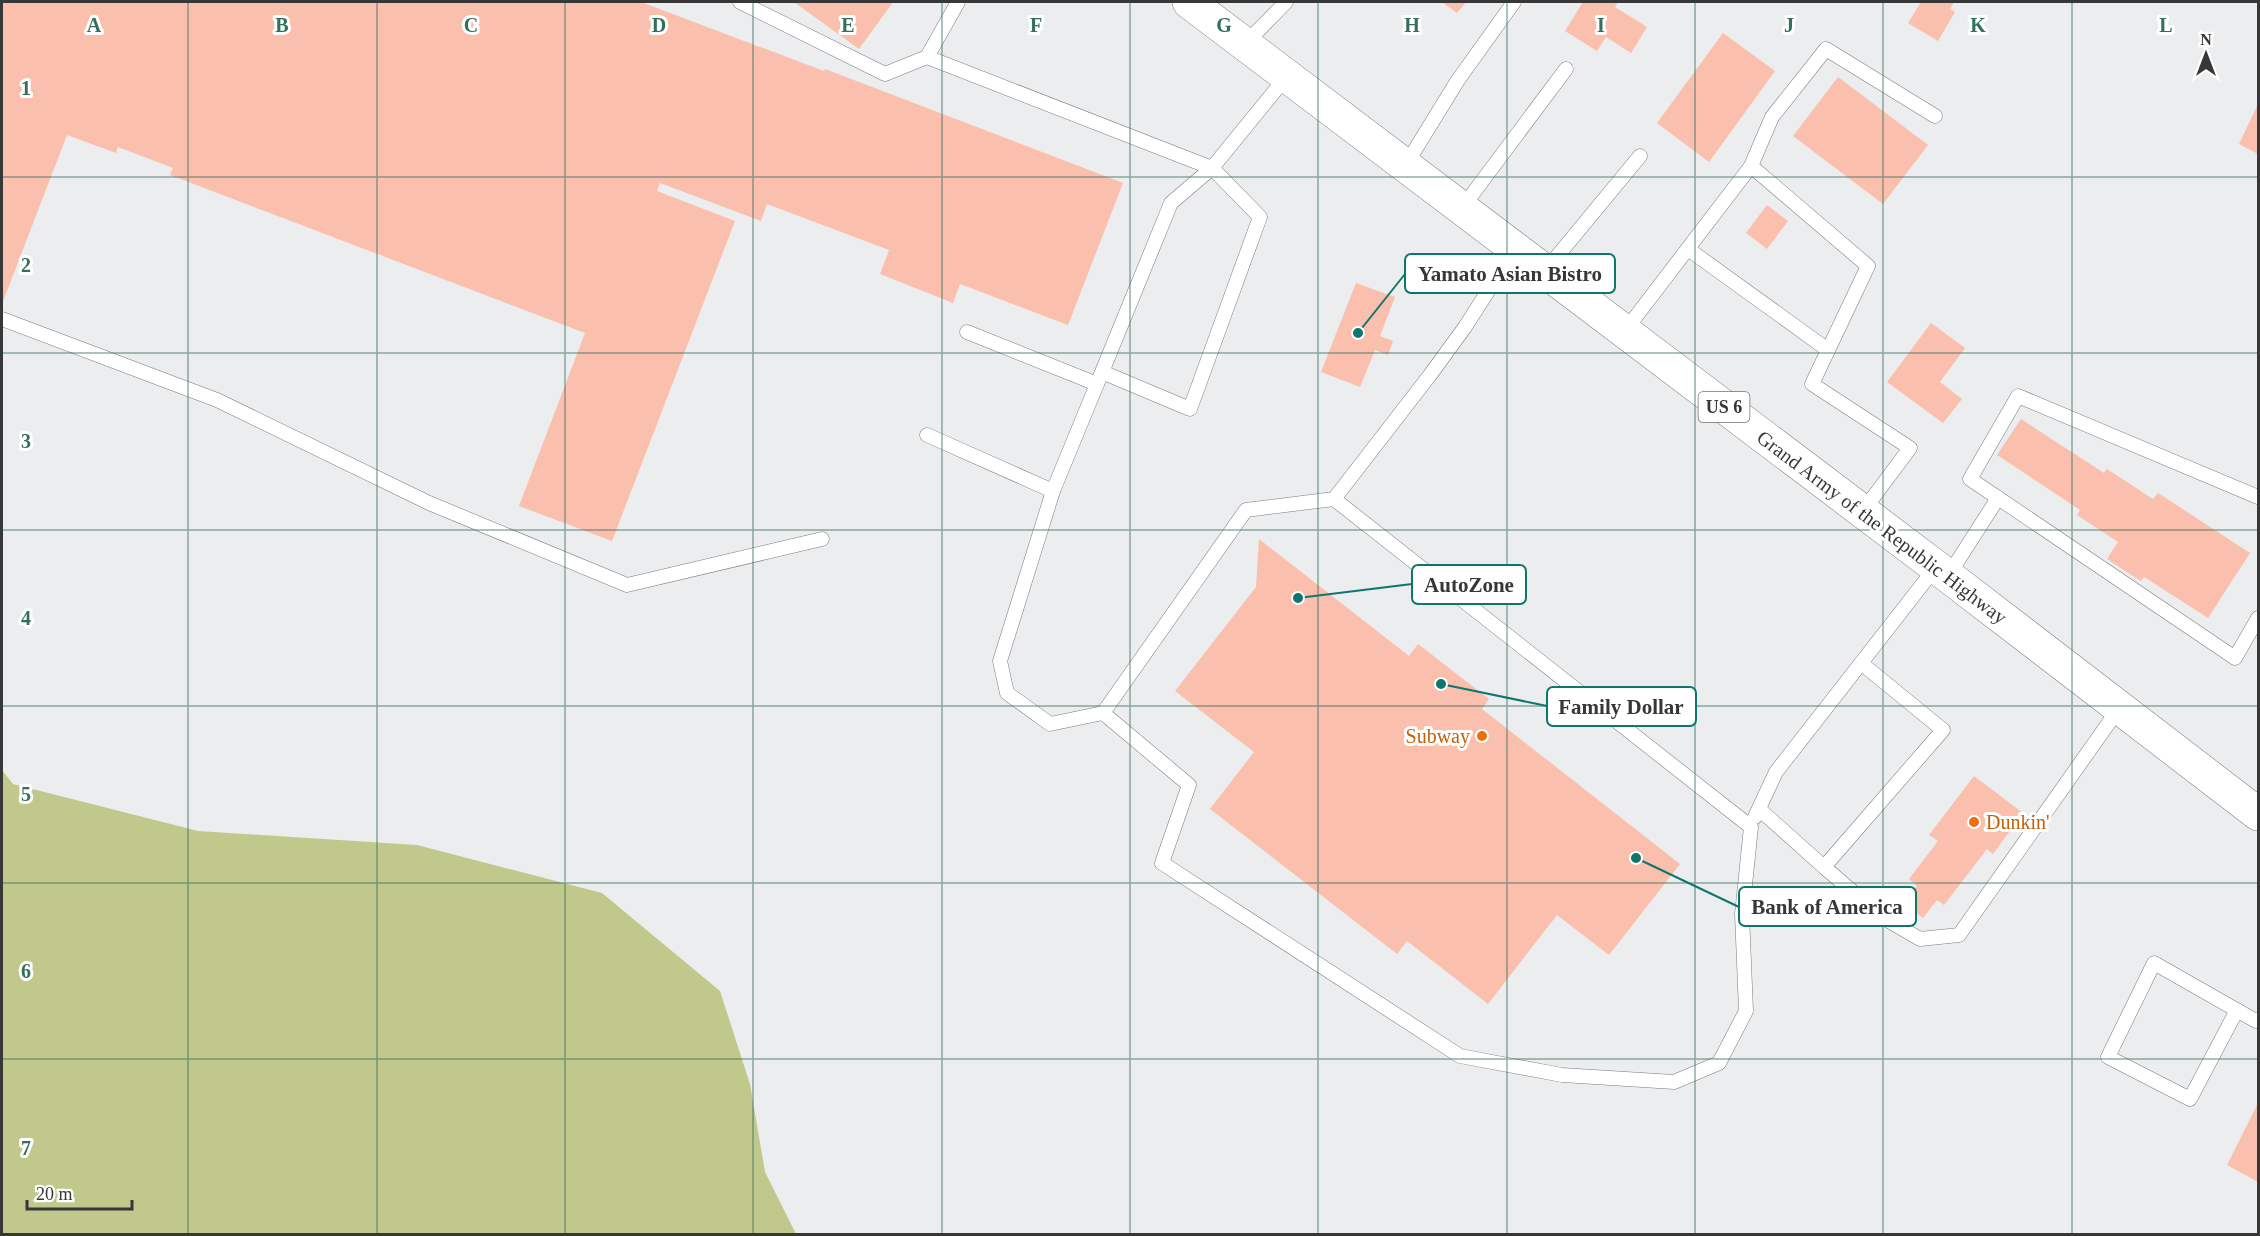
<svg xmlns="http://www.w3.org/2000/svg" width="2260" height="1236" viewBox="0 0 2260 1236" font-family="Georgia,serif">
	<rect width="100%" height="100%" fill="#ecedef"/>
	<polygon fill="#c1c88c" points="2,770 13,784 198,831 417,845 602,893 720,991 750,1084 765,1172 796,1234 2,1234"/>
	<g fill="#fabfad">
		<polygon points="2,2 641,2 824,71 825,69 1123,183 1068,325 960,284 953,303 880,274 889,250 767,204 761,221 660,183 657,191 735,221 612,541 519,506 585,333 170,175 173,168 118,147 116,153 67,135 2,304"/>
		<polygon points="794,2 893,2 859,49"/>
		<polygon points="1442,2 1466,2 1457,13"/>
		<polygon points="1583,2 1618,2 1615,7 1647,27 1631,53 1606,37 1597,51 1565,31"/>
		<polygon points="1921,2 1954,2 1950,9 1955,12 1938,41 1908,23"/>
		<polygon points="1723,33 1775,71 1709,162 1657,123"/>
		<polygon points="1838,77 1928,145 1883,204 1793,136"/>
		<polygon points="2258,104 2258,154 2239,144"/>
		<polygon points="1767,205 1788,221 1767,249 1746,233"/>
		<polygon points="1356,283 1395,297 1380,336 1393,341 1388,355 1375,350 1360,387 1321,372"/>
		<polygon points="1931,323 1965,348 1940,382 1962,399 1943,423 1887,382"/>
		<polygon points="2021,419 2104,473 2107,469 2153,499 2158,493 2250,553 2208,618 2144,577 2141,581 2107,559 2118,542 2077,515 2080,510 1997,455"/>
		<polygon points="1259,539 1409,656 1418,644 1489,699 1482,709 1680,864 1609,955 1557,915 1488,1004 1407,941 1397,954 1210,809 1254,752 1175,691 1256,587"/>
		<polygon points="1974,776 2023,813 1993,854 1987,849 1944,905 1937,900 1923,918 1904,903 1917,886 1909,879 1938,841 1929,835"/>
		<polygon points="2258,1103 2258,1182 2227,1165"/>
	</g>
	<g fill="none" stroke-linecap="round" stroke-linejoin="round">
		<g stroke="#7a7b7d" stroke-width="15">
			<g id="lane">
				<polyline points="740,2 885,74 927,57 1212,168 1287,76"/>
				<polyline points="1245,44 1286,2"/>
				<polyline points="927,57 958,2"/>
				<polyline points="1405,166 1458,80 1514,2"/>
				<polyline points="1751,166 1772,117 1826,49 1935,116"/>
				<polyline points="1462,208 1566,69"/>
				<polyline points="1688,249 1828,350"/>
				<polyline points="1545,271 1640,156"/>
				<polyline points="2,319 217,400 429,503 627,585 822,539"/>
				<polyline points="967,332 1097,384"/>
				<polyline points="1624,332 1751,166 1868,266 1812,384 1910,448 1863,511"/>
				<polyline points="927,435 1053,491 1097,384 1102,372 1171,203 1212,168 1260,217 1190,409 1102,372"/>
				<polyline points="1053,491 1000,661 1007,693 1050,724 1103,713"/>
				<polyline points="2258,497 2018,396 1970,479 2235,658 2258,618"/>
				<polyline points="1334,499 1751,827 1742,914 1746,1011 1719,1063 1674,1082 1562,1075 1460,1056 1162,863 1189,785 1103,713 1246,510 1334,499 1430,375 1465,327 1515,249"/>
				<polyline points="1948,576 1998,498"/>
				<polyline points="1759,809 1824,867 1943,730 1861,663"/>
				<polyline points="1755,817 1776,772 1936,567"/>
				<polyline points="1824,867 1882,917 1920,939 1959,935 2120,707"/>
				<polyline points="2237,1010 2190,1099 2108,1057 2154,963 2256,1021 2258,1020"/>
			</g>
		</g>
		<g stroke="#7a7b7d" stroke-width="34">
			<polyline id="primary" points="1189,2 1948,576 2258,814"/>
		</g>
		<use href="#lane" stroke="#fff" stroke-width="14"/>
		<use href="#primary" stroke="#fff" stroke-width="33"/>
	</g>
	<path fill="none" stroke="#33705c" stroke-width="1.5" stroke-opacity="0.55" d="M 188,2 L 188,1234M 377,2 L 377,1234M 565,2 L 565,1234M 753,2 L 753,1234M 942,2 L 942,1234M 1130,2 L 1130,1234M 1318,2 L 1318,1234M 1507,2 L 1507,1234M 1695,2 L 1695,1234M 1883,2 L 1883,1234M 2072,2 L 2072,1234M 2,177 L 2258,177M 2,353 L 2258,353M 2,530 L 2258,530M 2,706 L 2258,706M 2,883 L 2258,883M 2,1059 L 2258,1059"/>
	<g fill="#e8710a" stroke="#fff" stroke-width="2">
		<circle cx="1482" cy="736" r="6"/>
		<circle cx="1974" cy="822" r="6"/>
	</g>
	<g text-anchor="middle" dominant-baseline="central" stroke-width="6" stroke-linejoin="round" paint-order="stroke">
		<rect fill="#fff" stroke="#737374" stroke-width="1.5" x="1698.5" y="392" width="51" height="30" rx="4.5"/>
		<g font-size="18" font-weight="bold" fill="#373738">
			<text x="1724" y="407">US 6</text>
		</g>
		<g font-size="20" fill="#373738" stroke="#fff">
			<text transform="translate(1882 527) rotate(37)">Grand Army of the Republic Highway</text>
		</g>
		<g font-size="20" fill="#c56008" stroke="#fff" text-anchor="end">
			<text x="1470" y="736">Subway</text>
			<text x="1986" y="822" text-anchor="start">Dunkin'</text>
		</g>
	</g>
	<g font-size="20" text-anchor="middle" font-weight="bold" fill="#33705c" stroke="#fff" stroke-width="6" stroke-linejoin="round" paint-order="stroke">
		<text x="94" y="32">A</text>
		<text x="282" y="32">B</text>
		<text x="471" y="32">C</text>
		<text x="659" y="32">D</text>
		<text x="848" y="32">E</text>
		<text x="1036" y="32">F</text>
		<text x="1224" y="32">G</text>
		<text x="1412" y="32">H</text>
		<text x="1601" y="32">I</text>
		<text x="1789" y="32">J</text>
		<text x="1978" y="32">K</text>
		<text x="2166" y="32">L</text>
		<text x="26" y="95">1</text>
		<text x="26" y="272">2</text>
		<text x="26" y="448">3</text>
		<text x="26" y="625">4</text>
		<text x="26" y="801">5</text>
		<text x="26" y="978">6</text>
		<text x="26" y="1155">7</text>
	</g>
	<path fill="none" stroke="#0f766e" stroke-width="2" d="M1358 333L1405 274M1298 598L1412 584M1441 684L1547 706M1636 858L1739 907"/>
	<g fill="#0f766e" stroke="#fff" stroke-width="2">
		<circle cx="1358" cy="333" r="6"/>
		<circle cx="1298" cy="598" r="6"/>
		<circle cx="1441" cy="684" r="6"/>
		<circle cx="1636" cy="858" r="6"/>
	</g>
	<g fill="#fff" stroke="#0f766e" stroke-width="2">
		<rect x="1405" y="254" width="210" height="39" rx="6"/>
		<rect x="1412" y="565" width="114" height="39" rx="6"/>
		<rect x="1547" y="687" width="149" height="39" rx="6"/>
		<rect x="1739" y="887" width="177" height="39" rx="6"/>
	</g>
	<g font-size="21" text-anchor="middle" font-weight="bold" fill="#373738">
		<text x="1510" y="281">Yamato Asian Bistro</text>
		<text x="1469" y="592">AutoZone</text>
		<text x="1621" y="714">Family Dollar</text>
		<text x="1827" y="914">Bank of America</text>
	</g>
	<rect width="2260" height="1236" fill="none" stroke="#373738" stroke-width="6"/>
	<g transform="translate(2206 54)" stroke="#ffffff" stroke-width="4.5" paint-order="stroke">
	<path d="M0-4.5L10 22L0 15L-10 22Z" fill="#373738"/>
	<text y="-9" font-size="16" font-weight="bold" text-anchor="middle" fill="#373738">N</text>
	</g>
	<path d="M27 1200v9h105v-9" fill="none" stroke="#373738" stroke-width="3"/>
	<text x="36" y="1200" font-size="18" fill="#373738" stroke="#ffffff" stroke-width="4.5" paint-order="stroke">20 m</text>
</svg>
